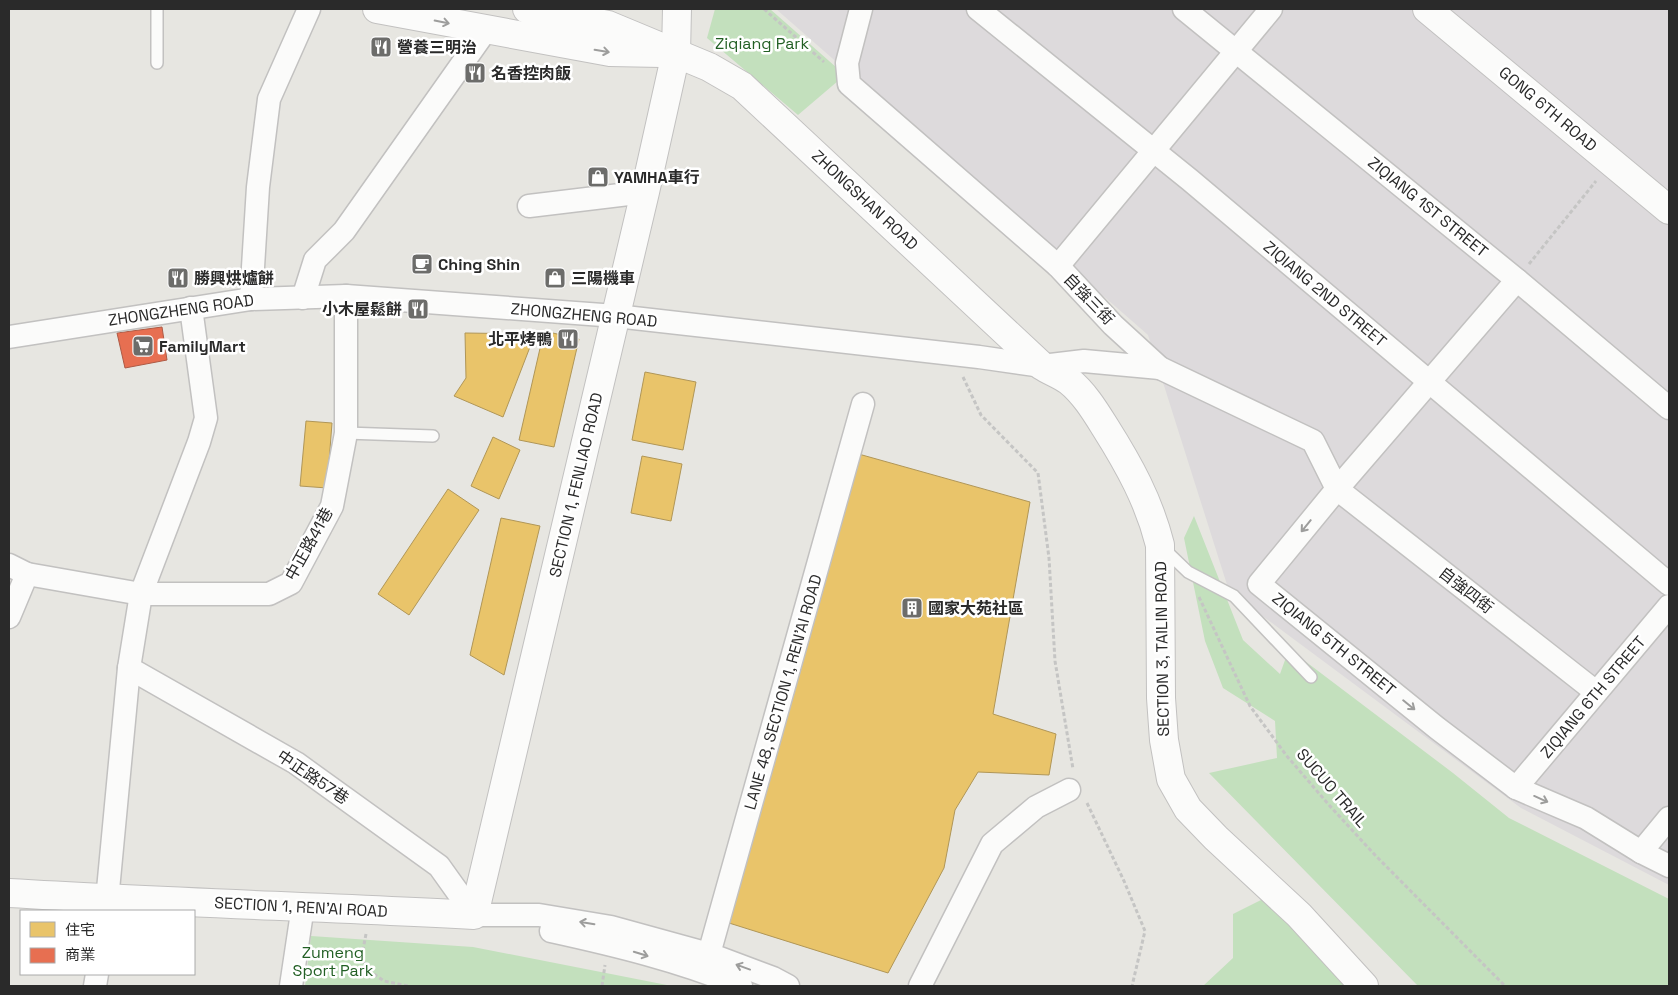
<svg xmlns="http://www.w3.org/2000/svg" width="1678" height="995" viewBox="0 0 1678 995" font-family="'Space Grotesk','Noto Sans TC',sans-serif">
	<rect width="100%" height="100%" fill="#e7e6e1"/>
	<polygon fill="#dddadc" points="776,9 1669,9 1669,885 1521,808 1229,591 1148,335"/>
	<g fill="#c3e0bd">
		<polygon points="715,9 770,9 845,75 798,115 707,38"/>
		<polygon points="1194,516 1243,640 1280,674 1289,649 1453,773 1509,818 1669,899 1669,986 1418,986 1209,773 1277,758 1275,721 1223,688 1205,641 1184,538"/>
		<polygon points="1267,897 1348,986 1203,986 1233,958 1233,914"/>
		<polygon points="311,936 473,947 672,986 305,986"/>
	</g>
	<g fill="#e9c46a" stroke="#b09657">
		<polygon points="544,331 579,339 554,447 519,440"/>
		<polygon points="465,333 535,334 503,417 454,396 466,378"/>
		<polygon points="645,372 696,382 683,450 632,440"/>
		<polygon points="306,421 332,423 327,488 300,486"/>
		<polygon points="493,437 520,450 499,499 471,486"/>
		<polygon points="855,453 1030,502 993,714 1056,734 1049,775 978,772 955,810 944,868 888,973 729,923"/>
		<polygon points="642,456 682,464 671,521 631,513"/>
		<polygon points="448,489 479,510 409,615 378,594"/>
		<polygon points="501,518 540,526 504,675 470,655"/>
	</g>
	<polygon fill="#e76f51" stroke="#ae5a45" points="162,327 167,360 125,368 117,333"/>
	<g fill="none" stroke-linecap="round" stroke-linejoin="round">
		<g stroke="#c2c1c0" stroke-width="14">
			<g id="service">
				<polyline points="157,9 157,63"/>
				<polyline points="346,433 433,436"/>
				<polyline points="1163,548 1188,572 1234,596 1311,677"/>
			</g>
		</g>
		<g stroke="#c2c1c0" stroke-width="25">
			<g id="minor">
				<polyline points="861,9 847,63 849,84 1058,266 1113,325 1160,368 1313,441 1337,489 1596,692"/>
				<polyline points="978,9 1190,180 1669,584"/>
				<polyline points="1184,9 1517,280 1669,408"/>
				<polyline points="529,206 645,192"/>
				<polyline points="1058,266 1271,9"/>
				<polyline points="1517,280 1337,489 1259,584 1437,728 1516,788 1586,818 1641,852 1669,866"/>
				<polyline points="303,298 315,260 344,231 486,30"/>
				<polyline points="251,299 258,187 269,99 309,9"/>
				<polyline points="9,337 251,299 346,296 616,316 979,357 1042,366 1084,361 1160,368"/>
				<polyline points="9,565 27,574 9,617"/>
				<polyline points="27,574 141,594 269,594 291,583 332,506 346,433 346,296"/>
				<polyline points="129,668 296,763 439,866 474,915"/>
				<polyline points="1516,788 1669,606"/>
				<polyline points="1641,852 1669,818"/>
				<polyline points="106,911 129,668 141,594 199,442 206,418 191,308"/>
				<polyline points="474,915 539,915 611,927 709,954 773,978 788,986"/>
				<path d="M 551,931 C 615,945 681,961 741,986"/>
				<polyline points="95,986 97,974"/>
				<polyline points="291,986 303,906"/>
				<polyline points="719,986 720,977 709,954 863,404"/>
				<polyline points="920,986 992,844 1036,807 1069,790"/>
			</g>
		</g>
		<g stroke="#c2c1c0" stroke-width="30">
			<polyline id="tertiary" points="1427,9 1669,210"/>
		</g>
		<g stroke="#c2c1c0" stroke-width="30">
			<g id="secondary">
				<polyline points="377,9 610,52 662,53"/>
				<path d="M 527,9 L 608,25 L 709,67 L 742,86 L 1042,366 C 1050,371 1061,375 1069,381 C 1084,393 1095,411 1105,427 C 1129,465 1149,501 1160,545 L 1161,698 L 1164,740 L 1171,779 L 1188,809 L 1216,838 L 1299,915 L 1364,986"/>
				<path d="M 9,893 C 164,902 319,907 474,915 L 645,192 L 676,53 L 677,9"/>
			</g>
		</g>
		<g stroke="#c5c5c4" stroke-width="3" stroke-dasharray="4 2.5" stroke-linecap="butt">
			<polyline points="764,9 824,62"/>
			<polyline points="1529,264 1596,181"/>
			<polyline points="963,377 981,415 1038,473 1049,558 1055,661 1073,769"/>
			<polyline points="1199,597 1250,706 1286,755 1329,805 1375,855 1505,986"/>
			<polyline points="1087,803 1124,881 1145,931 1132,986"/>
			<polyline points="366,934 362,955 365,968 384,981 408,986"/>
			<polyline points="602,986 605,965"/>
		</g>
		<use href="#service" stroke="#fbfbfa" stroke-width="11"/>
		<use href="#minor" stroke="#fbfbfa" stroke-width="22"/>
		<use href="#tertiary" stroke="#fbfbfa" stroke-width="28"/>
		<use href="#secondary" stroke="#fbfbfa" stroke-width="28"/>
	</g>
	<defs><path id="oneway-shaft" d="M-6 0H5M1.5-3L5.5 0L1.5 3" fill="none" stroke-width="1.6" stroke-linecap="round" stroke-linejoin="round" transform="scale(1.25)"/></defs>
	<g stroke="#9d9d9c">
		<use href="#oneway-shaft" transform="translate(442 22) rotate(11)"/>
		<use href="#oneway-shaft" transform="translate(602 51) rotate(9)"/>
		<use href="#oneway-shaft" transform="translate(1306 526) rotate(129)"/>
		<use href="#oneway-shaft" transform="translate(1409 705) rotate(39)"/>
		<use href="#oneway-shaft" transform="translate(1541 799) rotate(24)"/>
		<use href="#oneway-shaft" transform="translate(587 923) rotate(-171)"/>
		<use href="#oneway-shaft" transform="translate(641 954) rotate(17)"/>
		<use href="#oneway-shaft" transform="translate(743 967) rotate(-160)"/>
	</g>
	<defs>
		<g id="restaurant-square" transform="scale(1.125)"><rect x="-9" y="-9" width="18" height="18" rx="4" fill="#6c6c6a" stroke="#fff"/><path d="M-5-6h1v4h1v-4h1v4h1v-4h1v5L-1.5 .5V6h-2V.5L-5-1ZM5-6V6H3V1.5H1.5Q1.5-4 5-6Z" fill="#fff"/></g>
		<g id="shop-square" transform="scale(1.125)"><rect x="-9" y="-9" width="18" height="18" rx="4" fill="#6c6c6a" stroke="#fff"/><path d="M-5-2.5h2.3a2.7 3.5 0 0 1 5.4 0H5L5.5 6h-11ZM-1.5-2.5h3a1.5 2.3 0 0 0-3 0Z" fill="#fff"/></g>
		<g id="cafe-square" transform="scale(1.125)"><rect x="-9" y="-9" width="18" height="18" rx="4" fill="#6c6c6a" stroke="#fff"/><path d="M-5.5-4.5H6V0H3Q3 3.5 0 3.5H-2.5Q-5.5 3.5-5.5 0ZM3-3.2v2h1.7v-2ZM-6 4.5H4V6H-6Z" fill="#fff"/></g>
		<g id="supermarket-square" transform="scale(1.125)"><rect x="-9" y="-9" width="18" height="18" rx="4" fill="#6c6c6a" stroke="#fff"/><path d="M-6-5.5h2.5l.6 2H6L4.5 2H-2.5L-4.4-4H-6ZM-1.5 3.2a1.3 1.3 0 1 0 .1 0ZM3 3.2a1.3 1.3 0 1 0 .1 0Z" fill="#fff"/></g>
		<g id="building-square" transform="scale(1.125)"><rect x="-9" y="-9" width="18" height="18" rx="4" fill="#6c6c6a" stroke="#fff"/><path d="M-4-6H4V6H1V3H-1V6H-4ZM-2.5-4.3h1.7v1.8h-1.7ZM.8-4.3h1.7v1.8H.8ZM-2.5-1h1.7V.8h-1.7ZM.8-1h1.7V.8H.8Z" fill="#fff"/></g>
	</defs>
	<g fill-rule="evenodd">
		<use href="#restaurant-square" x="381" y="47"/>
		<use href="#restaurant-square" x="475" y="73"/>
		<use href="#shop-square" x="598" y="177"/>
		<use href="#cafe-square" x="422" y="264"/>
		<use href="#restaurant-square" x="178" y="278"/>
		<use href="#shop-square" x="555" y="278"/>
		<use href="#restaurant-square" x="418" y="309"/>
		<use href="#restaurant-square" x="568" y="339"/>
		<use href="#supermarket-square" x="143" y="346"/>
		<use href="#building-square" x="912" y="608"/>
	</g>
	<g text-anchor="middle" dominant-baseline="central" stroke-width="5" stroke-linejoin="round" paint-order="stroke">
		<g font-size="16" fill="#225f24" stroke="#fff">
			<text x="762" y="43">Ziqiang Park</text>
			<text x="333" y="952">Zumeng<tspan x="333" dy="18">Sport Park</tspan></text>
		</g>
		<g font-size="16" font-weight="bold" fill="#2a2a2a" stroke="#fff" text-anchor="start">
			<text x="397" y="47">營養三明治</text>
			<text x="491" y="73">名香控肉飯</text>
			<text x="614" y="177">YAMHA車行</text>
			<text x="438" y="264">Ching Shin</text>
			<text x="194" y="278">勝興烘爐餅</text>
			<text x="571" y="278">三陽機車</text>
			<text x="402" y="309" text-anchor="end">小木屋鬆餅</text>
			<text x="552" y="339" text-anchor="end">北平烤鴨</text>
			<text x="159" y="346">FamilyMart</text>
			<text x="928" y="608">國家大苑社區</text>
		</g>
		<g font-size="16" fill="#2a2a2a" stroke="#fff">
			<text transform="translate(1548 109) rotate(40)">GONG 6TH ROAD</text>
			<text transform="translate(865 200) rotate(43)">ZHONGSHAN ROAD</text>
			<text transform="translate(1428 207) rotate(39)">ZIQIANG 1ST STREET</text>
			<text transform="translate(1325 294) rotate(40)">ZIQIANG 2ND STREET</text>
			<text transform="translate(1089 299) rotate(46)">自強三街</text>
			<text transform="translate(181 310) rotate(-8)">ZHONGZHENG ROAD</text>
			<text transform="translate(584 315) rotate(5)">ZHONGZHENG ROAD</text>
			<text transform="translate(576 485) rotate(-77)">SECTION 1, FENLIAO ROAD</text>
			<text transform="translate(309 544) rotate(-61)">中正路41巷</text>
			<text transform="translate(1466 590) rotate(38)">自強四街</text>
			<text transform="translate(1334 644) rotate(39)">ZIQIANG 5TH STREET</text>
			<text transform="translate(1162 649) rotate(-91)">SECTION 3, TAILIN ROAD</text>
			<text transform="translate(783 692) rotate(-74)">LANE 48, SECTION 1, REN'AI ROAD</text>
			<text transform="translate(1593 697) rotate(-50)">ZIQIANG 6TH STREET</text>
			<text transform="translate(313 777) rotate(34)">中正路57巷</text>
			<text transform="translate(1332 788) rotate(49)">SUCUO TRAIL</text>
			<text transform="translate(301 907) rotate(3)">SECTION 1, REN'AI ROAD</text>
		</g>
	</g>
	<rect width="1678" height="995" fill="none" stroke="#2a2a2a" stroke-width="20"/>
	<rect x="20" y="910" width="175" height="65" fill="#ffffff" stroke="#aaaaaa"/>
	<rect x="30" y="922" width="25" height="15" fill="#e9c46a" stroke="#aaaaaa"/>
	<text x="65" y="935" font-size="15" fill="#2a2a2a">住宅</text>
	<rect x="30" y="948" width="25" height="15" fill="#e76f51" stroke="#aaaaaa"/>
	<text x="65" y="960" font-size="15" fill="#2a2a2a">商業</text>
</svg>
